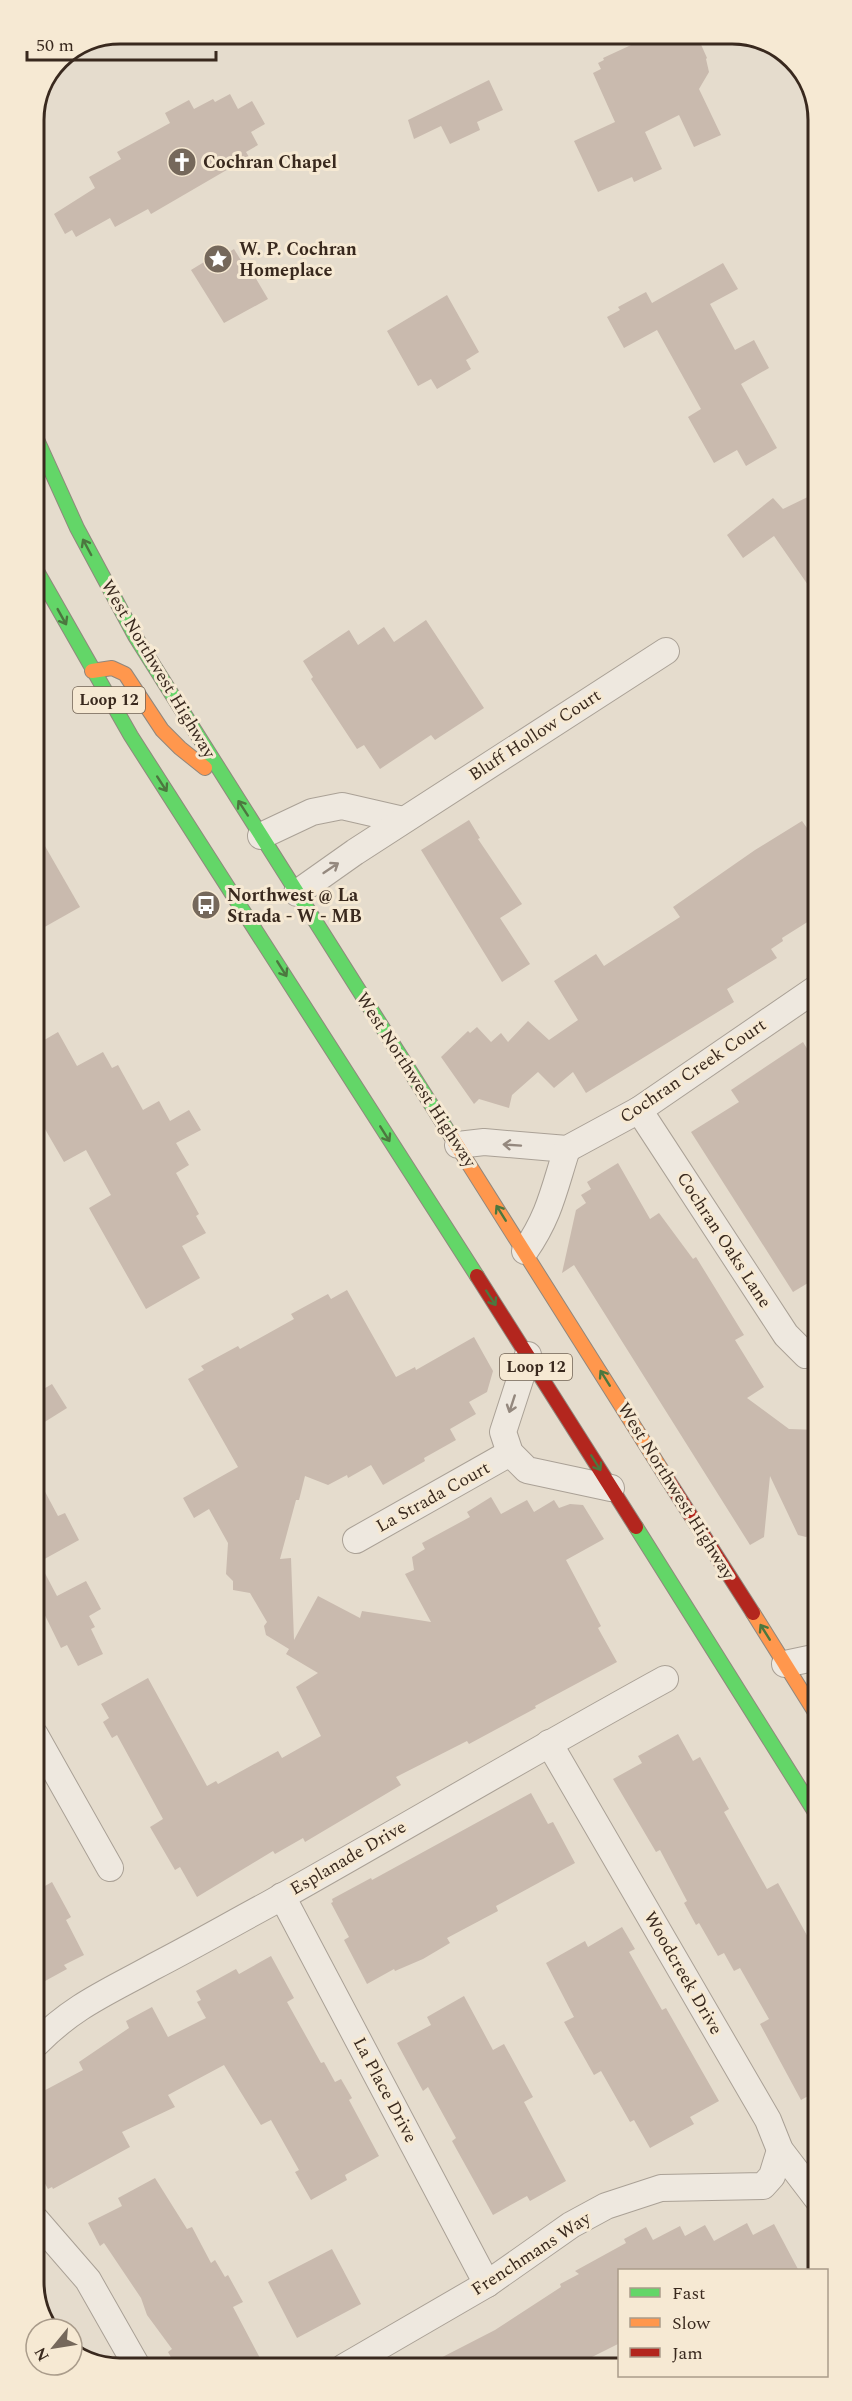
<svg xmlns="http://www.w3.org/2000/svg" width="852" height="2401" viewBox="0 0 852 2401" font-family="Spectral,serif">
	<rect width="100%" height="100%" fill="#e5dccd"/>
	<g fill="#c9baae">
		<polygon points="657,33 686,33 691,44 699,40 707,58 706,59 709,72 699,89 721,135 694,147 679,115 645,132 662,169 634,182 632,177 598,192 574,141 615,122 593,73 601,69 598,63 604,60 603,58"/>
		<polygon points="489,80 503,110 477,122 480,130 450,144 441,126 414,139 408,120"/>
		<polygon points="230,94 238,109 252,101 265,124 251,132 258,145 246,152 249,157 151,214 148,209 115,227 110,218 76,237 72,230 65,234 54,214 95,188 89,177 121,159 117,152 170,123 165,113 189,100 194,109 213,99 215,102"/>
		<polygon points="234,249 242,262 245,260 268,299 224,323 191,270 209,259 211,263"/>
		<polygon points="723,263 738,289 710,304 735,350 754,340 769,368 741,384 777,448 746,466 737,450 714,463 688,417 701,409 657,330 624,348 607,317 620,310 618,307 646,292 652,303"/>
		<polygon points="447,295 479,352 466,360 471,369 437,389 431,379 418,386 387,331"/>
		<polygon points="816,493 817,548 817,598 774,536 743,558 727,535 773,498 783,509"/>
		<polygon points="426,620 484,708 435,740 431,735 380,769 364,745 357,749 311,679 313,677 303,661 349,630 358,645 384,627 394,642"/>
		<polygon points="469,820 480,838 478,839 522,904 500,918 530,964 502,982 421,850"/>
		<polygon points="802,821 817,842 817,916 782,938 783,941 771,949 777,958 727,989 734,1002 586,1093 573,1072 554,1088 538,1072 512,1095 509,1108 479,1099 474,1104 441,1057 468,1031 470,1033 477,1027 491,1042 501,1033 508,1042 528,1021 549,1040 578,1020 554,981 596,954 604,966 680,917 673,907 755,850"/>
		<polygon points="34,827 80,907 34,933"/>
		<polygon points="58,1032 77,1066 103,1052 112,1068 118,1065 143,1110 159,1101 170,1121 189,1110 201,1130 176,1143 189,1165 176,1173 199,1214 196,1216 206,1233 182,1246 200,1278 146,1309 89,1208 111,1195 86,1150 64,1162 34,1110 34,1046"/>
		<polygon points="803,1042 817,1065 818,1277 793,1292 691,1132 739,1102 731,1090"/>
		<polygon points="618,1163 650,1219 659,1213 693,1259 696,1257 744,1335 735,1340 764,1387 747,1398 789,1429 818,1430 818,1530 806,1537 798,1535 770,1476 764,1537 750,1545 574,1265 562,1273 576,1210 586,1203 581,1195 591,1189 587,1182"/>
		<polygon points="347,1290 396,1377 415,1367 416,1370 474,1337 493,1371 487,1392 469,1402 476,1414 450,1429 456,1440 424,1458 425,1461 383,1485 371,1465 348,1478 347,1475 328,1485 305,1476 299,1500 296,1500 280,1559 291,1558 294,1640 318,1596 360,1618 362,1611 431,1622 405,1574 414,1570 412,1557 425,1549 422,1543 470,1517 467,1512 491,1497 501,1514 527,1500 534,1512 554,1500 559,1508 570,1504 583,1505 604,1539 566,1560 601,1626 598,1628 617,1662 535,1706 536,1708 495,1730 469,1744 467,1741 396,1777 401,1785 305,1842 303,1838 275,1854 273,1851 197,1897 180,1867 175,1870 150,1827 163,1819 117,1735 112,1738 103,1722 109,1718 101,1704 148,1678 207,1786 216,1781 218,1784 278,1751 282,1758 321,1736 296,1687 318,1673 286,1654 289,1649 266,1635 264,1626 267,1622 250,1593 233,1590 233,1581 226,1574 228,1543 209,1509 194,1518 183,1498 238,1467 188,1379 204,1370 201,1366 238,1346 240,1349 294,1319 291,1314 328,1294 331,1299"/>
		<polygon points="52,1384 67,1408 35,1428 35,1394"/>
		<polygon points="35,1473 58,1516 65,1513 79,1540 39,1562 57,1596 86,1581 101,1609 89,1616 95,1627 91,1629 103,1654 78,1666 67,1645 61,1648 35,1595"/>
		<polygon points="678,1734 693,1761 700,1757 729,1809 724,1812 767,1889 778,1883 819,1957 819,2090 801,2100 760,2024 769,2019 740,1968 734,1971 724,1953 718,1956 699,1923 696,1925 684,1903 687,1901 660,1850 656,1852 613,1779 642,1763 638,1756"/>
		<polygon points="531,1793 548,1824 553,1822 575,1863 496,1906 498,1911 447,1938 450,1943 423,1959 395,1971 394,1969 367,1984 344,1940 349,1937 331,1903 333,1902 332,1899 371,1878 372,1880"/>
		<polygon points="52,1882 71,1917 66,1920 84,1955 64,1965 67,1969 36,1986 36,1891"/>
		<polygon points="622,1927 635,1949 629,1952 662,2010 666,2008 719,2101 690,2117 694,2124 650,2148 634,2120 630,2122 601,2071 594,2075 564,2022 574,2017 546,1963 585,1941 588,1947"/>
		<polygon points="271,1956 294,1998 287,2002 321,2063 324,2062 335,2082 341,2079 352,2098 349,2100 379,2156 345,2175 347,2180 311,2200 295,2172 299,2170 271,2120 261,2125 224,2065 168,2095 175,2107 122,2132 130,2147 53,2189 52,2187 48,2189 36,2167 36,2095 83,2070 79,2062 129,2028 126,2021 152,2007 168,2037 206,2018 197,2002 201,2000 196,1991 236,1969 239,1974"/>
		<polygon points="464,1996 493,2050 504,2044 533,2097 524,2102 566,2181 530,2201 527,2196 493,2215 452,2141 456,2138 428,2087 423,2091 397,2043 431,2025 427,2017"/>
		<polygon points="155,2178 187,2229 192,2227 211,2263 215,2260 225,2277 228,2275 243,2302 233,2307 261,2360 248,2367 177,2368 168,2352 172,2349 147,2315 141,2298 104,2243 100,2246 88,2223 122,2206 118,2198"/>
		<polygon points="747,2223 753,2235 774,2224 799,2271 620,2271 620,2343 574,2366 425,2366 495,2330 561,2287 560,2284 579,2274 575,2271 626,2243 624,2239 646,2227 653,2240 680,2226 685,2236 705,2225 714,2241"/>
		<polygon points="332,2249 361,2304 297,2338 268,2282"/>
	</g>
	<g fill="none" stroke-linecap="round" stroke-linejoin="round">
		<g stroke="#aaa196" stroke-width="28">
			<g id="street">
				<polyline points="261,836 312,812 342,806 403,820"/>
				<polyline points="297,893 355,852 666,651"/>
				<polyline points="639,1110 786,1335 806,1355 818,1352"/>
				<polyline points="458,1145 484,1142 567,1149 639,1110 817,988"/>
				<path d="M 525,1251 C 550,1215 554,1189 567,1149"/>
				<polyline points="528,1355 503,1432 510,1453 527,1470 611,1488"/>
				<polyline points="356,1540 510,1453"/>
				<polyline points="785,1664 818,1657"/>
				<polyline points="35,1735 110,1868"/>
				<polyline points="549,1743 768,2120 780,2150 819,2201"/>
				<polyline points="282,1896 487,2284"/>
				<path d="M 36,2044 C 73,2006 108,1992 153,1967 C 192,1947 230,1925 269,1904 C 401,1830 532,1752 665,1679"/>
				<polyline points="36,2220 88,2280 138,2368"/>
				<polyline points="344,2367 487,2284 571,2225 606,2206 661,2188 763,2186 772,2176 780,2150"/>
			</g>
		</g>
		<g stroke="#90877d" stroke-width="16">
			<g id="fast">
				<polyline points="34,433 77,528 135,636 451,1136"/>
				<polyline points="34,566 131,736 477,1276"/>
				<polyline points="636,1527 818,1817"/>
			</g>
		</g>
		<g stroke="#90877d" stroke-width="16">
			<g id="slow">
				<polyline points="92,671 112,668 125,674 162,730 180,748 205,768"/>
				<polyline points="451,1136 668,1480"/>
				<polyline points="753,1613 818,1717"/>
			</g>
		</g>
		<g stroke="#90877d" stroke-width="16">
			<g id="jam">
				<polyline points="477,1276 636,1527"/>
				<polyline points="668,1480 753,1613"/>
			</g>
		</g>
		<use href="#street" stroke="#eee8df" stroke-width="26"/>
		<use href="#fast" stroke="#63d668" stroke-width="14"/>
		<use href="#slow" stroke="#ff974d" stroke-width="14"/>
		<use href="#jam" stroke="#b3261e" stroke-width="14"/>
	</g>
	<defs><path id="oneway-shaft" d="M-6 0H5M1.5-3L5.5 0L1.5 3" fill="none" stroke-width="1.6" stroke-linecap="round" stroke-linejoin="round" transform="scale(1.5)"/></defs>
	<g stroke="#4c773f">
		<use href="#oneway-shaft" transform="translate(87 547) rotate(-118)"/>
		<use href="#oneway-shaft" transform="translate(62 617) rotate(61)"/>
		<use href="#oneway-shaft" transform="translate(162 784) rotate(57)"/>
		<use href="#oneway-shaft" transform="translate(243 808) rotate(-123)"/>
		<use href="#oneway-shaft" transform="translate(282 969) rotate(58)"/>
		<use href="#oneway-shaft" transform="translate(385 1134) rotate(58)"/>
		<use href="#oneway-shaft" transform="translate(501 1213) rotate(-122)"/>
		<use href="#oneway-shaft" transform="translate(491 1298) rotate(57)"/>
		<use href="#oneway-shaft" transform="translate(605 1378) rotate(-122)"/>
		<use href="#oneway-shaft" transform="translate(596 1463) rotate(58)"/>
		<use href="#oneway-shaft" transform="translate(765 1632) rotate(-122)"/>
	</g>
	<g stroke="#94887e">
		<use href="#oneway-shaft" transform="translate(331 868) rotate(-34)"/>
		<use href="#oneway-shaft" transform="translate(512 1145) rotate(-176)"/>
		<use href="#oneway-shaft" transform="translate(512 1404) rotate(108)"/>
	</g>
	<defs>
		<g id="church-disc" transform="scale(1.5)"><circle r="9.5" fill="#75685b" stroke="#f6e9d3"/><path d="M-1.2-6h2.4v3.5h3.3v2.4h-3.3V6h-2.4V-.1h-3.3v-2.4h3.3Z" fill="#fff"/></g>
		<g id="sight-disc" transform="scale(1.5)"><circle r="9.5" fill="#75685b" stroke="#f6e9d3"/><path d="M0-6L1.8-2.2L6-1.7L2.9 1.2L3.7 5.4L0 3.3L-3.7 5.4L-2.9 1.2L-6-1.7L-1.8-2.2Z" fill="#fff"/></g>
		<g id="bus-disc" transform="scale(1.5)"><circle r="9.5" fill="#75685b" stroke="#f6e9d3"/><path d="M-5-6H5V4H4V6H2V4H-2V6H-4V4H-5ZM-3.5-4V0h7V-4ZM-3.5 1.2v1.5H-2V1.2ZM2 1.2v1.5H3.5V1.2Z" fill="#fff"/></g>
	</defs>
	<g fill-rule="evenodd">
		<use href="#church-disc" x="182" y="162"/>
		<use href="#sight-disc" x="218" y="259"/>
		<use href="#bus-disc" x="206" y="905"/>
	</g>
	<g text-anchor="middle" dominant-baseline="central" stroke-width="6" stroke-linejoin="round" paint-order="stroke">
		<g fill="#f6e9d3" stroke="#726354" stroke-width="1.5">
			<rect x="73" y="687" width="72" height="26" rx="4.5"/>
			<rect x="500" y="1354" width="72" height="26" rx="4.5"/>
		</g>
		<g font-size="16" font-weight="bold" fill="#39291e">
			<text x="109" y="700">Loop 12</text>
			<text x="536" y="1367">Loop 12</text>
		</g>
		<g font-size="18" font-weight="bold" fill="#39291e" stroke="#f6e9d3" text-anchor="start">
			<text x="203" y="162">Cochran Chapel</text>
			<text x="239" y="249">W. P. Cochran<tspan x="239" dy="21">Homeplace</tspan></text>
			<text x="227" y="895">Northwest @ La<tspan x="227" dy="21">Strada - W - MB</tspan></text>
		</g>
		<g font-size="18" fill="#39291e" stroke="#f6e9d3">
			<text transform="translate(158 669) rotate(59)">West Northwest Highway</text>
			<text transform="translate(535 735) rotate(-33)">Bluff Hollow Court</text>
			<text transform="translate(693 1071) rotate(-34)">Cochran Creek Court</text>
			<text transform="translate(416 1080) rotate(57)">West Northwest Highway</text>
			<text transform="translate(724 1240) rotate(57)">Cochran Oaks Lane</text>
			<text transform="translate(676 1491) rotate(58)">West Northwest Highway</text>
			<text transform="translate(433 1497) rotate(-29)">La Strada Court</text>
			<text transform="translate(348 1858) rotate(-30)">Esplanade Drive</text>
			<text transform="translate(683 1973) rotate(60)">Woodcreek Drive</text>
			<text transform="translate(385 2090) rotate(62)">La Place Drive</text>
			<text transform="translate(531 2254) rotate(-33)">Frenchmans Way</text>
		</g>
	</g>
	<path d="M0 0H852V2401H0ZM120 44H732A76 76 0 0 1 808 120V2282A76 76 0 0 1 732 2358H120A76 76 0 0 1 44 2282V120A76 76 0 0 1 120 44Z" fill="#f6e9d3" fill-rule="evenodd"/>
	<path fill="none" stroke="#39291e" stroke-width="3" d="M120 44H732A76 76 0 0 1 808 120V2282A76 76 0 0 1 732 2358H120A76 76 0 0 1 44 2282V120A76 76 0 0 1 120 44Z"/>
	<rect x="618" y="2269" width="210" height="108" fill="#f6e9d3" stroke="#aa9c8b" stroke-width="1.5"/>
	<rect x="630" y="2288" width="30" height="9" fill="#63d668" stroke="#aa9c8b" stroke-width="1.5"/>
	<text x="672" y="2299" font-size="18" fill="#39291e">Fast</text>
	<rect x="630" y="2318" width="30" height="9" fill="#ff974d" stroke="#aa9c8b" stroke-width="1.5"/>
	<text x="672" y="2329" font-size="18" fill="#39291e">Slow</text>
	<rect x="630" y="2348" width="30" height="9" fill="#b3261e" stroke="#aa9c8b" stroke-width="1.5"/>
	<text x="672" y="2359" font-size="18" fill="#39291e">Jam</text>
	<g transform="translate(54 2347) rotate(240)"><circle r="28" fill="#f6e9d3" stroke="#aa9c8b" stroke-width="1.5"/>
	<path d="M0-4.5L10 22L0 15L-10 22Z" fill="#75685b"/>
	<text y="-9" font-size="16" font-weight="bold" text-anchor="middle" fill="#39291e">N</text>
	</g>
	<path d="M27 51v9h189v-9" fill="none" stroke="#39291e" stroke-width="3"/>
	<text x="36" y="51" font-size="18" fill="#39291e" stroke="#f6e9d3" stroke-width="4.5" paint-order="stroke">50 m</text>
</svg>
